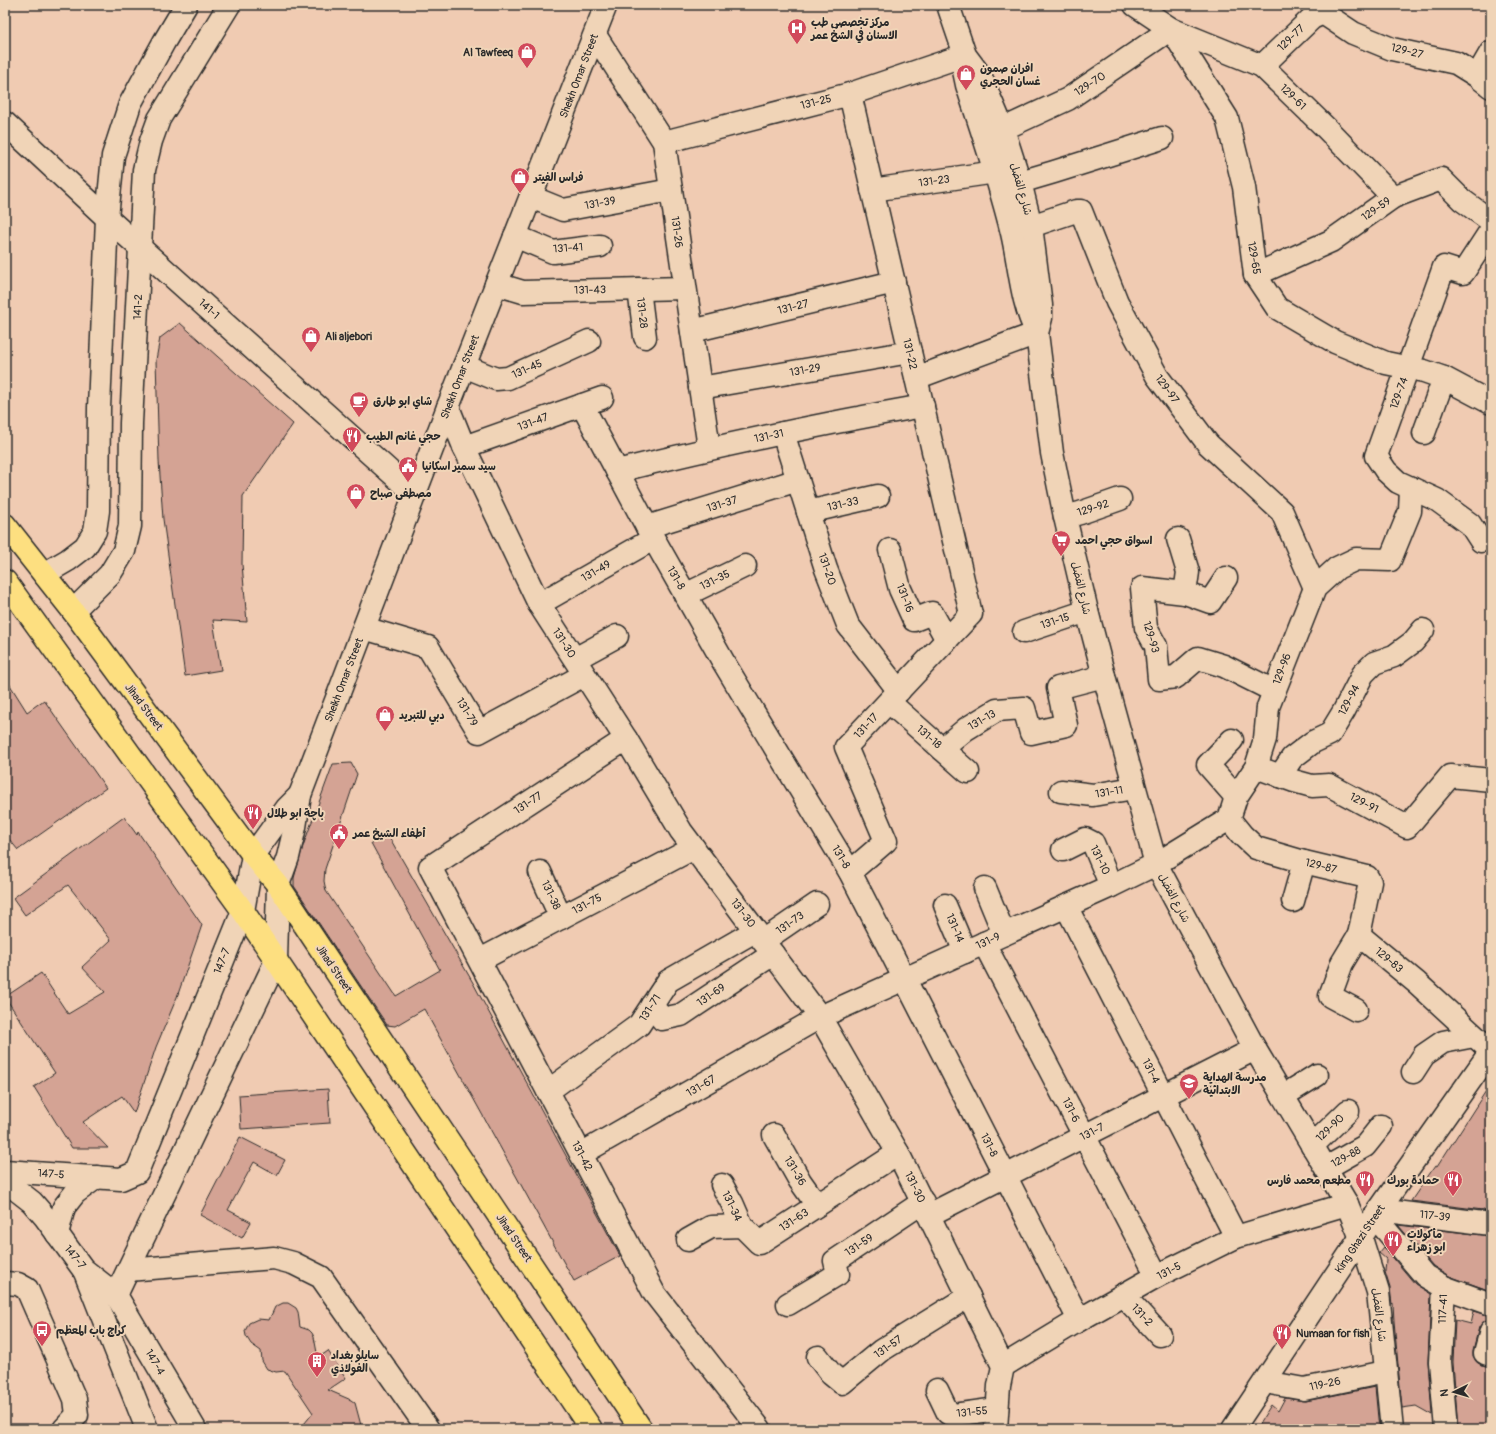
<svg xmlns="http://www.w3.org/2000/svg" width="1496" height="1434" viewBox="0 0 1496 1434" font-family="Pangolin,'Playpen Sans Arabic',sans-serif">
	<rect width="100%" height="100%" fill="#f0cbb2"/>
	<filter id="ink" filterUnits="userSpaceOnUse"><feTurbulence type="fractalNoise" baseFrequency=".025" numOctaves="2"/><feDisplacementMap in="SourceGraphic" scale="8" xChannelSelector="R" yChannelSelector="G"/><feConvolveMatrix kernelMatrix="1 2 1 2 8 2 1 2 1" color-interpolation-filters="sRGB"/></filter>
	<g filter="url(#ink)">
		<g fill="#d4a394" stroke="#2b2b2b">
			<polygon points="180,323 293,424 243,496 242,564 247,622 213,620 221,670 185,676 163,519 159,461 156,360 160,338"/>
			<polygon points="5,677 27,712 44,700 106,788 18,850 5,834"/>
			<polygon points="351,763 357,774 325,869 324,881 326,891 396,996 440,970 371,843 388,835 472,981 620,1256 574,1281 424,1009 395,1026 387,1025 294,886 294,878 303,846 333,764"/>
			<polygon points="124,817 137,835 138,832 202,925 177,997 156,1047 134,1113 122,1096 83,1122 108,1148 72,1148 34,1087 55,1073 5,997 41,973 68,1014 105,992 82,967 111,940 68,885 25,915 13,898"/>
			<polygon points="1491,1083 1491,1211 1411,1201 1435,1166 1437,1167"/>
			<polygon points="328,1089 330,1123 241,1129 239,1095"/>
			<polygon points="240,1137 285,1160 277,1175 254,1162 228,1210 251,1222 242,1238 200,1215"/>
			<polygon points="1398,1225 1491,1236 1491,1291 1449,1276 1433,1266"/>
			<polygon points="1384,1247 1415,1284 1431,1294 1428,1361 1432,1415 1416,1406 1402,1408 1394,1321 1393,1303 1392,1304 1390,1288 1385,1272 1386,1259 1379,1253"/>
			<polygon points="283,1303 288,1303 296,1308 298,1312 300,1327 309,1330 312,1333 314,1337 318,1358 328,1351 346,1378 328,1390 351,1400 355,1403 362,1429 300,1429 313,1413 285,1371 276,1372 267,1369 262,1361 261,1351 251,1344 246,1336 245,1331 249,1323 258,1319 269,1320 275,1307"/>
			<polygon points="1474,1311 1491,1316 1491,1319 1483,1322 1479,1327 1473,1350 1473,1356 1476,1361 1481,1365 1491,1367 1491,1429 1458,1429 1453,1362 1455,1320 1471,1324"/>
			<polygon points="1375,1387 1379,1429 1256,1429 1271,1405 1278,1411 1285,1398 1306,1401"/>
		</g>
		<g fill="none" stroke-linecap="round" stroke-linejoin="round">
			<g stroke="#2b2b2b" stroke-width="25">
				<g id="minor">
					<polyline points="948,5 965,55 980,75 1003,129 1020,182 1031,226 1041,305 1041,318 1037,333 1052,453 1065,517 1087,611 1104,676 1156,864 1255,1049 1347,1204 1361,1238 1378,1292 1392,1429"/>
					<polyline points="1135,5 1171,29 1227,118 1244,187 1255,275 1277,308 1335,342 1386,363 1424,371 1444,378 1491,403"/>
					<polyline points="595,35 664,142 709,448"/>
					<path d="M 965,56 L 964,71 L 967,85 C 983,134 1000,183 1012,233 C 1020,267 1021,302 1037,333"/>
					<polyline points="1262,66 1312,18 1323,13 1353,33 1392,49 1456,63 1477,76 1491,87"/>
					<polyline points="1477,76 1491,52"/>
					<polyline points="5,123 107,218 415,494"/>
					<polyline points="1003,129 1068,99 1171,29 1262,66 1326,128 1393,197"/>
					<polyline points="664,142 850,94 965,55"/>
					<polyline points="1020,182 1054,172 1162,138"/>
					<polyline points="872,190 996,172"/>
					<polyline points="531,197 563,210 671,190"/>
					<polyline points="1031,226 1076,211 1081,211 1117,302 1157,376 1208,444 1282,512 1315,588"/>
					<polyline points="515,236 553,252 600,246"/>
					<polyline points="1255,275 1331,241 1393,197 1441,179 1462,200 1491,221"/>
					<polyline points="496,284 523,292 685,288"/>
					<polyline points="639,289 645,337"/>
					<polyline points="692,331 894,282"/>
					<polyline points="464,366 496,379 508,378 589,341"/>
					<polyline points="916,378 1037,333"/>
					<polyline points="700,388 910,352"/>
					<polyline points="582,405 647,527 724,663 850,872 1079,1320"/>
					<polyline points="448,407 464,447 539,604 626,739 681,831 820,1017 898,1153 1003,1366 999,1386 996,1429"/>
					<polyline points="783,433 826,569 848,625 899,691"/>
					<polyline points="1424,433 1444,378"/>
					<polyline points="464,447 602,398"/>
					<path d="M 617,471 C 718,446 820,424 923,406"/>
					<polyline points="808,512 878,496"/>
					<polyline points="1065,517 1080,513 1120,499"/>
					<polyline points="647,527 798,480"/>
					<polyline points="1178,539 1188,572 1185,593"/>
					<polyline points="1481,541 1470,524 1437,500 1398,482 1386,471 1376,456 1444,267 1463,273 1491,230"/>
					<polyline points="890,550 900,589 914,620 932,613 947,640"/>
					<polyline points="44,574 68,560 85,547 95,531 98,511 99,408 107,218 113,156 130,104 164,42 186,5"/>
					<polyline points="1226,578 1210,602 1185,593 1142,588 1146,628 1156,646 1159,679 1176,677 1198,658 1224,666 1274,691"/>
					<polyline points="685,595 745,566"/>
					<polyline points="539,604 653,539"/>
					<polyline points="73,611 110,574 124,551 130,526 131,423 144,170 151,141 159,119 229,5"/>
					<polyline points="364,628 428,647 479,732 584,675"/>
					<polyline points="1024,632 1087,611"/>
					<polyline points="575,659 617,636"/>
					<polyline points="889,702 968,772"/>
					<polyline points="626,739 430,867 654,1293 760,1429"/>
					<polyline points="1232,740 1208,765 1236,797"/>
					<polyline points="942,749 966,729 997,710 1024,708 1031,733 1066,725 1058,688 1104,676"/>
					<polyline points="1256,767 1294,781 1312,786 1329,785 1407,827 1450,776 1491,780"/>
					<polyline points="1280,776 1292,758 1313,742 1330,734 1344,711 1363,674 1374,663 1394,656 1413,642 1423,630"/>
					<polyline points="1061,791 1093,795 1134,788"/>
					<polyline points="1229,819 1242,835 1256,848 1304,862 1367,877 1370,882 1359,935"/>
					<polyline points="1063,850 1085,839 1093,843 1111,886"/>
					<polyline points="540,872 561,918"/>
					<polyline points="850,872 886,841 846,747 971,614 850,94"/>
					<polyline points="985,888 1004,934"/>
					<polyline points="1293,901 1304,862"/>
					<polyline points="945,905 965,952"/>
					<polyline points="1066,906 1236,1237"/>
					<polyline points="763,941 817,904"/>
					<polyline points="984,943 1157,1276"/>
					<polyline points="480,960 694,848"/>
					<polyline points="652,1005 662,1019 681,1015 773,954"/>
					<polyline points="1356,1010 1330,996 1342,963 1359,935 1417,983 1491,1051"/>
					<polyline points="1413,1072 1424,1055 1443,1042 1474,1036"/>
					<polyline points="548,1091 639,1025 668,981 755,931"/>
					<polyline points="1283,1096 1317,1075"/>
					<polyline points="774,1135 800,1181 817,1205"/>
					<polyline points="1312,1146 1348,1111"/>
					<polyline points="581,1154 820,1017 1111,886 1156,864 1229,819 1236,797 1256,767 1265,739 1268,707 1315,588 1337,568 1356,559 1390,560 1410,511 1411,488"/>
					<polyline points="1326,1168 1365,1146 1381,1126"/>
					<polyline points="5,1171 121,1179 137,1172 243,911 253,855 287,808 300,795"/>
					<polyline points="5,1181 32,1202 45,1217 83,1269 116,1295 195,1429"/>
					<polyline points="722,1185 732,1203 742,1226"/>
					<polyline points="1379,1210 1491,1224"/>
					<polyline points="929,1215 1255,1049"/>
					<polyline points="1375,1217 1425,1276 1444,1287 1440,1362 1446,1429"/>
					<polyline points="57,1234 64,1207 75,1193 97,1177"/>
					<polyline points="688,1240 711,1227 742,1226 759,1243 898,1153"/>
					<polyline points="84,1270 147,1429"/>
					<polyline points="128,1270 274,1258 293,1263 321,1277 428,1429"/>
					<polyline points="5,1283 18,1284 27,1289 75,1399 77,1415 64,1429"/>
					<polyline points="1444,1287 1491,1304"/>
					<polyline points="116,1295 276,961 278,885 288,857 295,827 300,795 448,407 606,5"/>
					<polyline points="1123,1295 1160,1335"/>
					<polyline points="788,1304 838,1274 835,1261 923,1202"/>
					<polyline points="1491,1331 1485,1353 1491,1355"/>
					<polyline points="818,1357 831,1374 842,1383 882,1350 969,1296"/>
					<polyline points="1003,1366 1079,1320 1157,1276 1236,1237 1347,1204"/>
					<polyline points="1265,1382 1304,1389 1385,1372"/>
					<polyline points="937,1390 948,1413 954,1415 997,1409"/>
					<polyline points="1233,1429 1379,1210 1491,1051"/>
				</g>
			</g>
			<g stroke="#2b2b2b" stroke-width="25">
				<g id="major">
					<polyline points="5,525 73,611 253,855 278,885 641,1429"/>
					<polyline points="5,581 243,911 591,1429"/>
				</g>
			</g>
			<use href="#minor" stroke="#f0d4b7" stroke-width="22"/>
			<use href="#major" stroke="#fddf80" stroke-width="22"/>
		</g>
	</g>
	<defs>
		<g id="hospital-pin" transform="scale(1)"><path d="M0 17L-7.5 6A9.5 9.5 0 1 1 7.5 6Z" fill="#d1495b" stroke="#f0d4b7"/><path d="M-5-5h3v3.5h4V-5h3V5h-3V1.5h-4V5h-3Z" fill="#fff"/></g>
		<g id="shop-pin" transform="scale(1)"><path d="M0 17L-7.5 6A9.5 9.5 0 1 1 7.5 6Z" fill="#d1495b" stroke="#f0d4b7"/><path d="M-5-2.5h2.3a2.7 3.5 0 0 1 5.4 0H5L5.5 6h-11ZM-1.5-2.5h3a1.5 2.3 0 0 0-3 0Z" fill="#fff"/></g>
		<g id="cafe-pin" transform="scale(1)"><path d="M0 17L-7.5 6A9.5 9.5 0 1 1 7.5 6Z" fill="#d1495b" stroke="#f0d4b7"/><path d="M-5.5-4.5H6V0H3Q3 3.5 0 3.5H-2.5Q-5.5 3.5-5.5 0ZM3-3.2v2h1.7v-2ZM-6 4.5H4V6H-6Z" fill="#fff"/></g>
		<g id="restaurant-pin" transform="scale(1)"><path d="M0 17L-7.5 6A9.5 9.5 0 1 1 7.5 6Z" fill="#d1495b" stroke="#f0d4b7"/><path d="M-5-6h1v4h1v-4h1v4h1v-4h1v5L-1.5 .5V6h-2V.5L-5-1ZM5-6V6H3V1.5H1.5Q1.5-4 5-6Z" fill="#fff"/></g>
		<g id="civic-pin" transform="scale(1)"><path d="M0 17L-7.5 6A9.5 9.5 0 1 1 7.5 6Z" fill="#d1495b" stroke="#f0d4b7"/><path d="M-.6-6.5H3V-4.5H.6V-3L4-1V1h2V6H-6V1h2V-1L-.6-3ZM-1.2 2.5V6h2.4V2.5Z" fill="#fff"/></g>
		<g id="supermarket-pin" transform="scale(1)"><path d="M0 17L-7.5 6A9.5 9.5 0 1 1 7.5 6Z" fill="#d1495b" stroke="#f0d4b7"/><path d="M-6-5.5h2.5l.6 2H6L4.5 2H-2.5L-4.4-4H-6ZM-1.5 3.2a1.3 1.3 0 1 0 .1 0ZM3 3.2a1.3 1.3 0 1 0 .1 0Z" fill="#fff"/></g>
		<g id="school-pin" transform="scale(1)"><path d="M0 17L-7.5 6A9.5 9.5 0 1 1 7.5 6Z" fill="#d1495b" stroke="#f0d4b7"/><path d="M0-5L7-2L0 1L-7-2ZM-4 1L0 2.5L4 1V4Q0 6-4 4Z" fill="#fff"/></g>
		<g id="bus-pin" transform="scale(1)"><path d="M0 17L-7.5 6A9.5 9.5 0 1 1 7.5 6Z" fill="#d1495b" stroke="#f0d4b7"/><path d="M-5-6H5V4H4V6H2V4H-2V6H-4V4H-5ZM-3.5-4V0h7V-4ZM-3.5 1.2v1.5H-2V1.2ZM2 1.2v1.5H3.5V1.2Z" fill="#fff"/></g>
		<g id="building-pin" transform="scale(1)"><path d="M0 17L-7.5 6A9.5 9.5 0 1 1 7.5 6Z" fill="#d1495b" stroke="#f0d4b7"/><path d="M-4-6H4V6H1V3H-1V6H-4ZM-2.5-4.3h1.7v1.8h-1.7ZM.8-4.3h1.7v1.8H.8ZM-2.5-1h1.7V.8h-1.7ZM.8-1h1.7V.8H.8Z" fill="#fff"/></g>
	</defs>
	<g fill-rule="evenodd">
		<use href="#hospital-pin" x="797" y="28"/>
		<use href="#shop-pin" x="527" y="52"/>
		<use href="#shop-pin" x="966" y="74"/>
		<use href="#shop-pin" x="520" y="177"/>
		<use href="#shop-pin" x="311" y="336"/>
		<use href="#cafe-pin" x="359" y="401"/>
		<use href="#restaurant-pin" x="352" y="436"/>
		<use href="#civic-pin" x="408" y="466"/>
		<use href="#shop-pin" x="356" y="493"/>
		<use href="#supermarket-pin" x="1061" y="540"/>
		<use href="#shop-pin" x="385" y="715"/>
		<use href="#restaurant-pin" x="253" y="813"/>
		<use href="#civic-pin" x="339" y="833"/>
		<use href="#school-pin" x="1189" y="1083"/>
		<use href="#restaurant-pin" x="1365" y="1180"/>
		<use href="#restaurant-pin" x="1453" y="1180"/>
		<use href="#restaurant-pin" x="1393" y="1240"/>
		<use href="#bus-pin" x="42" y="1330"/>
		<use href="#restaurant-pin" x="1282" y="1333"/>
		<use href="#building-pin" x="317" y="1361"/>
	</g>
	<g text-anchor="middle" dominant-baseline="central" stroke-width="4" stroke-linejoin="round" paint-order="stroke">
		<g font-size="11" font-weight="bold" fill="#2b2b2b" stroke="#f0d4b7" text-anchor="start">
			<text x="811" y="22">مركز تخصصي طب<tspan x="811" dy="13">الاسنان في الشخ عمر</tspan></text>
			<text x="513" y="52" text-anchor="end">Al Tawfeeq</text>
			<text x="980" y="68">افران صمون<tspan x="980" dy="13">غسان الحجري</tspan></text>
			<text x="534" y="177">فراس الفيتر</text>
			<text x="325" y="336">Ali aljebori</text>
			<text x="373" y="401">شاي ابو طارق</text>
			<text x="366" y="436">حجي غانم الطيب</text>
			<text x="422" y="466">سيد سمير اسكانيا</text>
			<text x="370" y="493">مصطفى صباح</text>
			<text x="1075" y="540">اسواق حجي احمد</text>
			<text x="399" y="715">دبي للتبريد</text>
			<text x="267" y="813">باچة ابو طلال</text>
			<text x="353" y="833">أطفاء الشيخ عمر</text>
			<text x="1203" y="1077">مدرسة الهداية<tspan x="1203" dy="13">الابتدائية</tspan></text>
			<text x="1351" y="1180" text-anchor="end">مطعم محمد فارس</text>
			<text x="1439" y="1180" text-anchor="end">حمادة بورك</text>
			<text x="1407" y="1234">مأكولات<tspan x="1407" dy="13">ابو زهراء</tspan></text>
			<text x="56" y="1330">كراج باب المعظم</text>
			<text x="1296" y="1333">Numaan for fish</text>
			<text x="331" y="1355">سايلو بغداد<tspan x="331" dy="13">الفولاذي</tspan></text>
		</g>
		<g font-size="11" fill="#2b2b2b" stroke="#f0d4b7">
			<text transform="translate(1291 38) rotate(-44)">129-77</text>
			<text transform="translate(1407 51) rotate(14)">129-27</text>
			<text transform="translate(579 76) rotate(-69)">Sheikh Omar Street</text>
			<text transform="translate(1090 84) rotate(-33)">129-70</text>
			<text transform="translate(1293 97) rotate(44)">129-61</text>
			<text transform="translate(816 102) rotate(-14)">131-25</text>
			<text transform="translate(934 181) rotate(-8)">131-23</text>
			<text transform="translate(1021 189) rotate(74)">شارع الفضل</text>
			<text transform="translate(600 203) rotate(-10)">131-39</text>
			<text transform="translate(1376 209) rotate(-35)">129-59</text>
			<text transform="translate(677 232) rotate(82)">131-26</text>
			<text transform="translate(568 248) rotate(-4)">131-41</text>
			<text transform="translate(1254 258) rotate(80)">129-65</text>
			<text transform="translate(590 290) rotate(-1)">131-43</text>
			<text transform="translate(138 307) rotate(-87)">141-2</text>
			<text transform="translate(793 307) rotate(-14)">131-27</text>
			<text transform="translate(209 309) rotate(42)">141-1</text>
			<text transform="translate(642 313) rotate(83)">131-28</text>
			<text transform="translate(910 354) rotate(77)">131-22</text>
			<text transform="translate(527 369) rotate(-24)">131-45</text>
			<text transform="translate(805 370) rotate(-10)">131-29</text>
			<text transform="translate(460 377) rotate(-69)">Sheikh Omar Street</text>
			<text transform="translate(1167 389) rotate(54)">129-97</text>
			<text transform="translate(1399 393) rotate(-70)">129-74</text>
			<text transform="translate(533 422) rotate(-20)">131-47</text>
			<text transform="translate(769 436) rotate(-12)">131-31</text>
			<text transform="translate(722 504) rotate(-17)">131-37</text>
			<text transform="translate(843 504) rotate(-13)">131-33</text>
			<text transform="translate(1093 508) rotate(-18)">129-92</text>
			<text transform="translate(827 569) rotate(71)">131-20</text>
			<text transform="translate(596 571) rotate(-30)">131-49</text>
			<text transform="translate(676 578) rotate(60)">131-8</text>
			<text transform="translate(715 580) rotate(-26)">131-35</text>
			<text transform="translate(1081 588) rotate(77)">شارع الفضل</text>
			<text transform="translate(905 598) rotate(69)">131-16</text>
			<text transform="translate(1055 621) rotate(-18)">131-15</text>
			<text transform="translate(1151 637) rotate(73)">129-93</text>
			<text transform="translate(564 643) rotate(57)">131-30</text>
			<text transform="translate(1282 669) rotate(-69)">129-96</text>
			<text transform="translate(344 680) rotate(-69)">Sheikh Omar Street</text>
			<text transform="translate(1349 700) rotate(-62)">129-94</text>
			<text transform="translate(144 707) rotate(53)">Jihad Street</text>
			<text transform="translate(467 712) rotate(59)">131-79</text>
			<text transform="translate(982 720) rotate(-30)">131-13</text>
			<text transform="translate(866 726) rotate(-47)">131-17</text>
			<text transform="translate(929 737) rotate(41)">131-18</text>
			<text transform="translate(1109 792) rotate(-9)">131-11</text>
			<text transform="translate(528 803) rotate(-33)">131-77</text>
			<text transform="translate(1364 803) rotate(28)">129-91</text>
			<text transform="translate(841 857) rotate(59)">131-8</text>
			<text transform="translate(1100 860) rotate(64)">131-10</text>
			<text transform="translate(1321 866) rotate(14)">129-87</text>
			<text transform="translate(551 895) rotate(65)">131-38</text>
			<text transform="translate(1174 898) rotate(62)">شارع الفضل</text>
			<text transform="translate(587 904) rotate(-28)">131-75</text>
			<text transform="translate(743 913) rotate(53)">131-30</text>
			<text transform="translate(790 923) rotate(-35)">131-73</text>
			<text transform="translate(955 928) rotate(67)">131-14</text>
			<text transform="translate(988 941) rotate(-25)">131-9</text>
			<text transform="translate(1389 960) rotate(40)">129-83</text>
			<text transform="translate(222 961) rotate(-68)">147-7</text>
			<text transform="translate(334 969) rotate(56)">Jihad Street</text>
			<text transform="translate(711 995) rotate(-34)">131-69</text>
			<text transform="translate(650 1008) rotate(-57)">131-71</text>
			<text transform="translate(1151 1071) rotate(63)">131-4</text>
			<text transform="translate(701 1086) rotate(-30)">131-67</text>
			<text transform="translate(1071 1110) rotate(63)">131-6</text>
			<text transform="translate(1330 1128) rotate(-44)">129-90</text>
			<text transform="translate(1092 1132) rotate(-27)">131-7</text>
			<text transform="translate(989 1145) rotate(63)">131-8</text>
			<text transform="translate(582 1156) rotate(62)">131-42</text>
			<text transform="translate(1346 1157) rotate(-29)">129-88</text>
			<text transform="translate(795 1171) rotate(59)">131-36</text>
			<text transform="translate(51 1174) rotate(4)">147-5</text>
			<text transform="translate(915 1187) rotate(64)">131-30</text>
			<text transform="translate(732 1206) rotate(64)">131-34</text>
			<text transform="translate(1435 1216) rotate(6)">117-39</text>
			<text transform="translate(794 1220) rotate(-33)">131-63</text>
			<text transform="translate(514 1238) rotate(56)">Jihad Street</text>
			<text transform="translate(1360 1239) rotate(-56)">King Ghazi Street</text>
			<text transform="translate(859 1245) rotate(-34)">131-59</text>
			<text transform="translate(75 1257) rotate(51)">147-7</text>
			<text transform="translate(1169 1271) rotate(-27)">131-5</text>
			<text transform="translate(1443 1309) rotate(-87)">117-41</text>
			<text transform="translate(1142 1315) rotate(47)">131-2</text>
			<text transform="translate(1379 1315) rotate(83)">شارع الفضل</text>
			<text transform="translate(888 1347) rotate(-35)">131-57</text>
			<text transform="translate(155 1362) rotate(59)">147-4</text>
			<text transform="translate(1325 1384) rotate(-12)">119-26</text>
			<text transform="translate(972 1412) rotate(-6)">131-55</text>
		</g>
	</g>
	<rect width="1496" height="1434" fill="none" stroke="#f0d4b7" stroke-width="20"/>
	<rect x="10" y="10" width="1476" height="1414" fill="none" stroke="#2b2b2b" stroke-width="1.5" filter="url(#ink)"/>
	<g transform="translate(1454 1392) rotate(265)" stroke="#f0d4b7" stroke-width="3" paint-order="stroke">
	<path d="M0-3L7 15L0 10L-7 15Z" fill="#2b2b2b"/>
	<text y="-6" font-size="11" font-weight="bold" text-anchor="middle" fill="#2b2b2b">N</text>
	</g>
</svg>
